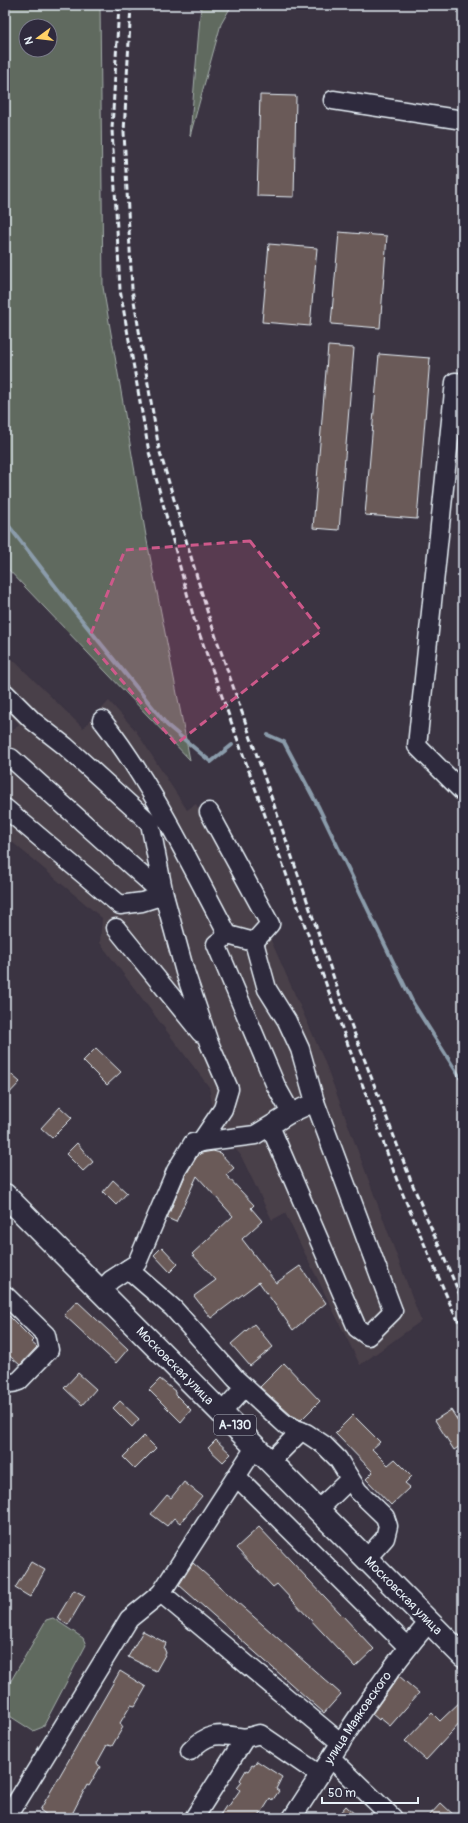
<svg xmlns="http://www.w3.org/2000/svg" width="468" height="1823" viewBox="0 0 468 1823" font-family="Pangolin,sans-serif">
	<rect width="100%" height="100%" fill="#3b3442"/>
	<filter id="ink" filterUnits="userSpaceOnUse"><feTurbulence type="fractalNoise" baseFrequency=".025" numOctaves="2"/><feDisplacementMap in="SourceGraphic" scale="8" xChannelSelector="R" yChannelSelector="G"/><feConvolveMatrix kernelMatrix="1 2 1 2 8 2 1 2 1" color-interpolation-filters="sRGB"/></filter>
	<g filter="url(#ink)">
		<polygon fill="#493f49" points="5,652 83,728 109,701 136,731 187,810 196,804 265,927 324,1060 421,1321 360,1365 285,1213 272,1220 240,1154 217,1130 209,1087 100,943 102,918 5,836 5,739 19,724 5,710"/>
		<g fill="#616a5e" stroke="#a4aeab" fill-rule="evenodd">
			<path d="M 5,5 L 100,5 L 103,287 L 146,536 L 190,760 L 5,566 ZM 26,26 L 50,26 L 50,50 L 26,50 Z"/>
			<polygon points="201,5 232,5 221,24 190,136"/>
			<polygon points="53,1618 83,1638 86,1645 43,1727 33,1731 5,1713 5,1691 46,1620"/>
		</g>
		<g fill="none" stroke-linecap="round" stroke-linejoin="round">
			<g stroke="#8b9cab" stroke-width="4">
				<polyline points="5,521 76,613 167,725 211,762 232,745"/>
				<polyline points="268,735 284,742 319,808 413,1003 463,1082"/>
			</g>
		</g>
		<g fill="#6a5a58" stroke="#e8f1f8">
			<polygon points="260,95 296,96 294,197 257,196"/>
			<polygon points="339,232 387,236 380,328 331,324"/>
			<polygon points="269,244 317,248 310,326 262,322"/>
			<polygon points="328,346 354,348 339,530 313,528"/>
			<polygon points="379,354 430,358 417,519 365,515"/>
			<polygon points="96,1048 121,1072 107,1085 83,1061"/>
			<polygon points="5,1069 20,1082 5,1098"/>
			<polygon points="60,1107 72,1118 52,1138 41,1128"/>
			<polygon points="77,1143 93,1162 83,1171 66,1154"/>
			<polygon points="213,1151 220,1153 234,1168 226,1175 254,1205 251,1208 262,1221 242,1239 276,1283 300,1266 326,1303 293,1330 259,1282 211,1318 194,1296 216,1280 192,1254 233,1216 197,1176 176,1222 167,1218 185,1176 196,1158 201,1153"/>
			<polygon points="113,1180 127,1193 116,1205 103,1192"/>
			<polygon points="162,1247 178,1264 170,1272 154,1255"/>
			<polygon points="77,1301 128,1349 116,1363 64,1315"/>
			<polygon points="5,1312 33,1340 31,1342 37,1347 20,1365 5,1352"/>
			<polygon points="254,1324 273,1347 250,1366 231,1344"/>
			<polygon points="284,1363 320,1401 301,1420 292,1416 260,1387"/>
			<polygon points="78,1373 96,1389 82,1405 64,1388"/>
			<polygon points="160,1379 176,1392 176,1395 191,1410 181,1422 149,1390"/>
			<polygon points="120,1401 139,1419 132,1427 113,1408"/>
			<polygon points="451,1410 463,1429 463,1444 454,1450 435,1420"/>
			<polygon points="353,1415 380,1442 372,1449 388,1465 395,1459 412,1476 405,1483 410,1487 391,1505 366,1479 373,1472 335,1433"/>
			<polygon points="144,1436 156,1448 135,1469 123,1457"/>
			<polygon points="216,1440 231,1454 223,1462 208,1448"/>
			<polygon points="184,1482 202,1496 180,1523 174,1518 167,1526 151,1514 167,1495 171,1498"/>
			<polygon points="259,1527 374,1649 355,1667 277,1584 273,1587 236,1548"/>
			<polygon points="31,1562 45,1570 30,1597 15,1588"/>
			<polygon points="193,1563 341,1694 324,1713 179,1585"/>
			<polygon points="74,1590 85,1596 68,1625 57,1618"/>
			<polygon points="143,1631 166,1643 164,1648 166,1653 156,1671 128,1657"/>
			<polygon points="120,1671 146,1687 135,1706 131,1705 120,1723 123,1727 112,1746 107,1745 97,1763 100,1767 89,1786 87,1785 70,1818 51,1818 40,1810"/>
			<polygon points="399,1676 419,1693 390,1726 380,1718 379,1720 372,1714"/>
			<polygon points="463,1699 463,1720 426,1760 405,1741 432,1713 440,1721"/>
			<polygon points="257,1761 282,1777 276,1789 279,1791 272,1801 270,1799 258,1818 218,1818 226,1806 228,1807 240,1790 237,1788 242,1782 240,1780 246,1770 248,1771 252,1765 254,1766"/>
			<polygon points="441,1803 457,1818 427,1818"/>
			<polygon points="346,1806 359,1818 335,1818"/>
		</g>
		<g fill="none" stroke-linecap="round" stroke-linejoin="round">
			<g stroke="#e8f1f8" stroke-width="21">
				<g id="minor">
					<polyline points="333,100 463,120"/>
					<polyline points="463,383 455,382 417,746 463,792"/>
					<polyline points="5,693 33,721 65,746 150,823 164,895 185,972 209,1043 229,1089 223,1109 200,1143"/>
					<path d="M 102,720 C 153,785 189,862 228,935"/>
					<polyline points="5,757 11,758 164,895 142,902 120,905 5,808"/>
					<polyline points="209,812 270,924 254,942"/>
					<polyline points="116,928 201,1033"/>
					<polyline points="291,1113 276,1086 216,944 228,935 254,942 267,989 287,1021 300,1049 315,1102"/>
					<polyline points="128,1269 173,1308 236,1379 275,1415 286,1425 306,1433 324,1445 338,1459 358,1491 385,1517 388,1526 385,1538 367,1558"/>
					<polyline points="101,1291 111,1280 137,1263 176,1171 193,1143 255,1135 291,1113 315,1102 393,1311 368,1336 357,1328 270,1126"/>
					<path d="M 5,1295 L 46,1335 L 49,1350 L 19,1381 C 14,1383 9,1385 5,1380"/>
					<polyline points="222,1412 244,1388"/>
					<polyline points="271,1461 301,1431"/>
					<polyline points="237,1477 407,1646"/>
					<polyline points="319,1509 350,1479"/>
					<polyline points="161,1593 256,1446"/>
					<path d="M 190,1751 C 209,1731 220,1734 245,1738"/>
					<polyline points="331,1758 393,1818"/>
					<polyline points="7,1818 129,1619 161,1593 341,1743"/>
					<polyline points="194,1818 245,1738 260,1734 320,1775"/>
					<path id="s1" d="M 292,1818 C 335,1752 377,1682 429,1622"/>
				</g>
			</g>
			<g stroke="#e8f1f8" stroke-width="25">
				<g id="major">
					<path id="s2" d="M 5,1195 L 463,1656"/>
				</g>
			</g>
			<use href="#minor" stroke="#2f2a3d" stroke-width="18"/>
			<use href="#major" stroke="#2f2a3d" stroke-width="22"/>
			<g stroke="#e8f1f8" stroke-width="3" stroke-dasharray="6 3" stroke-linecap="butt">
				<polyline points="119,5 112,129 120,290 149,452 194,619 398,1183 454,1313 463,1329"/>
				<polyline points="131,5 124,132 132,289 159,449 208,614 339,993 411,1181 463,1302"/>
			</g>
		</g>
	</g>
	<path fill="#cd598a" fill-opacity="0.2" stroke="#cd598a" stroke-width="3" stroke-dasharray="8 5" stroke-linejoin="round" d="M 250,541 L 321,631 L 176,744 L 88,641 L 125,550 Z"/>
	<g text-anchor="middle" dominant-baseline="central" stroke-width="3" stroke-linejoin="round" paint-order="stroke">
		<rect fill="#2f2a3d" stroke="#b0b5c0" stroke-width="1" x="214" y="1415" width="42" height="20" rx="3"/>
		<g font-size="12" font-weight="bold" fill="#e8f1f8">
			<text x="235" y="1425">А-130</text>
		</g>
		<g font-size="13" fill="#e8f1f8" stroke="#2f2a3d">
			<text stroke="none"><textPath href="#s2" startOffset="241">Московская улица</textPath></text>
			<text stroke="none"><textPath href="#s2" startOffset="565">Московская улица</textPath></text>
			<text stroke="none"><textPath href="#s1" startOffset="120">улица Маяковского</textPath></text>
		</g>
	</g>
	<rect width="468" height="1823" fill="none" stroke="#2f2a3d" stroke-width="20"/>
	<rect x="10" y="10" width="448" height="1803" fill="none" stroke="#e8f1f8" stroke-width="1.5" filter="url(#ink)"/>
	<g transform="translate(38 38) rotate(255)"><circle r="19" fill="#2f2a3d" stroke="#797a88"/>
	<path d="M0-3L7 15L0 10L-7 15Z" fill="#ffd166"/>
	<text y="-6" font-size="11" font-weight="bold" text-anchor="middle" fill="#e8f1f8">N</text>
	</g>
	<path d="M322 1797v6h96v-6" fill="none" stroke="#e8f1f8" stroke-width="2"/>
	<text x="328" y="1797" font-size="12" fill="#e8f1f8" stroke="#2f2a3d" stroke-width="3" paint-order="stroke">50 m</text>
</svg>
